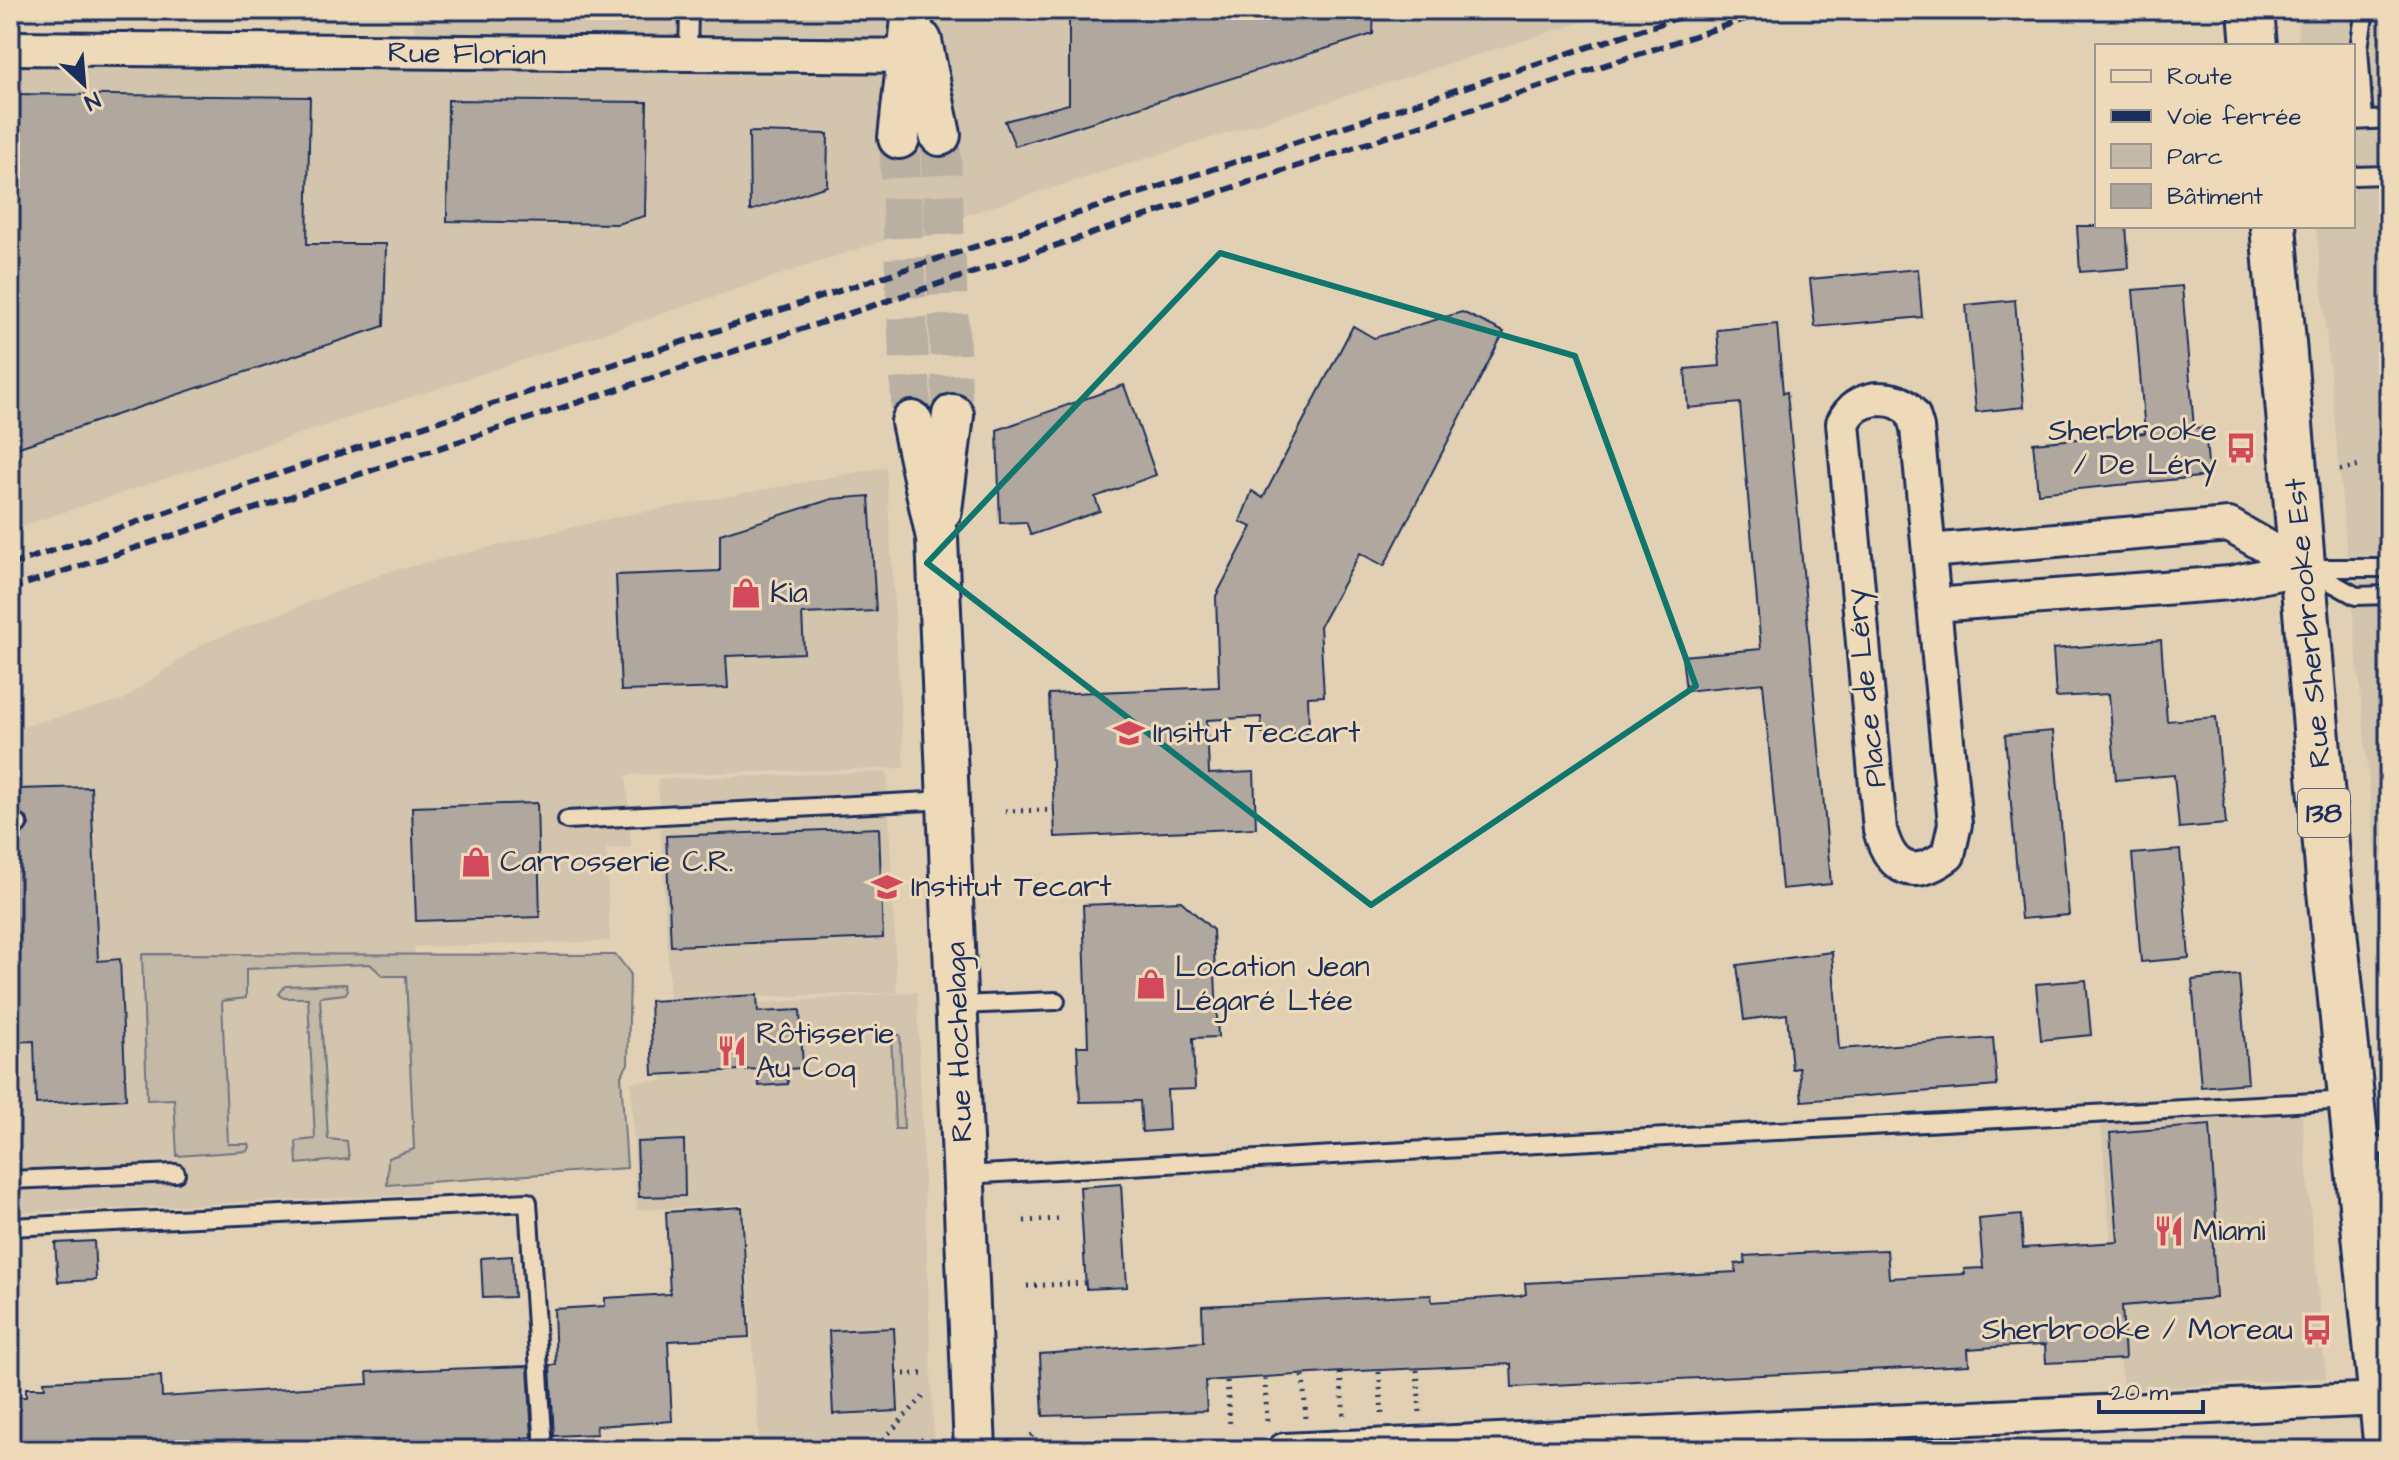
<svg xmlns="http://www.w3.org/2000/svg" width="2399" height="1460" viewBox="0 0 2399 1460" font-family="'Architects Daughter',sans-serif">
	<rect width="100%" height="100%" fill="#e1d0b3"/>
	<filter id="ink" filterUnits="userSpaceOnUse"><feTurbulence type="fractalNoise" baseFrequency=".0125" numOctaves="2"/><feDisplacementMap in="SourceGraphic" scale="16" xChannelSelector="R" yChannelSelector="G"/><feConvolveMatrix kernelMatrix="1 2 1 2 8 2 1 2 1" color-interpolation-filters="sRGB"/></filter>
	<g filter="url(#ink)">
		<g fill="#d2c4ad" fill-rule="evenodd">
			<polygon points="415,10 1620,10 867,246 10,530 10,49 414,41"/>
			<polygon points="2296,10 2389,10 2389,856 2376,857 2316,226 2353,226 2353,46 2299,46"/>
			<polygon points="886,467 904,768 626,775 631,847 606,849 610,941 414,947 427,1194 10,1213 10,730 123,700 202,644 388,572 611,518"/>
			<path d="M 887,772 L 897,993 L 670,999 L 658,779 ZM 666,836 L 883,938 L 671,946 Z"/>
			<polygon points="917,992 934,1450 760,1450 743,1204 637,1210 631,1082 662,1081 659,1011"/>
			<polygon points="2300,1096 2326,1378 2123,1390 2100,1110"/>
		</g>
		<g fill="#c4b8a6" stroke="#707482" stroke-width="2">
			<polygon points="142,954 616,955 630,973 628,1064 621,1076 627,1168 387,1185 388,1158 414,1149 406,976 383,976 370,964 246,969 246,998 222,1001 228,1144 249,1144 250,1147 248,1151 177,1156 174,1099 147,1100"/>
			<polygon points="346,984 348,990 345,994 320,997 328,1139 347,1141 349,1159 297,1164 296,1141 315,1139 308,998 284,998 279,994 285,986"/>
			<polygon points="891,1035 900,1035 904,1129 895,1129"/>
		</g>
		<g fill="#b0a89e" stroke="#1b2f5e" stroke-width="2">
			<polygon points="1069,10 1374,10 1373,34 1015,146 1005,121 1069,104"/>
			<polygon points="10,94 310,97 307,244 386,244 384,326 10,450"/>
			<polygon points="448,100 647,102 645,216 617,224 447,221"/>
			<polygon points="749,132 828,134 827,186 750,211"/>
			<polygon points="2077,226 2126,226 2129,268 2080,272"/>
			<polygon points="1918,269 1922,317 1815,327 1810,279"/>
			<polygon points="2182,286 2194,428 2205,427 2209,476 2038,493 2033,443 2145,433 2133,290"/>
			<polygon points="2015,300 2024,407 1976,412 1966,305"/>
			<polygon points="1462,312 1504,332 1384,566 1360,553 1320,626 1324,696 1308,697 1309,733 1262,733 1261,717 1207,720 1209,774 1254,772 1256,828 1055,837 1049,694 1219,687 1216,596 1252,527 1240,522 1252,491 1263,498 1353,326 1374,338"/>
			<polygon points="1777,324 1783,393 1787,392 1831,884 1782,889 1763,683 1686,691 1682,656 1761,649 1740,403 1688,408 1685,369 1720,366 1717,330"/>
			<polygon points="1124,385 1156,475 1095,497 1100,511 1031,535 1026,522 1000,523 997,430"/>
			<polygon points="869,496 876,611 802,614 804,653 726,656 728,688 621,691 616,575 720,571 720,534 832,499"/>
			<polygon points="2161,640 2167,721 2216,717 2226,824 2179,828 2174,775 2116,780 2109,694 2056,697 2053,649"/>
			<polygon points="2053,731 2069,915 2021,919 2005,735"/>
			<polygon points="91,787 98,961 120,959 126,1099 36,1104 34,1041 10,1042 10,840 18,839 29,825 27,818 17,813 17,789"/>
			<polygon points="537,803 540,917 416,921 412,807"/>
			<polygon points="879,828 883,938 671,946 666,836"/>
			<polygon points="2180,850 2189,958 2141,962 2132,854"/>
			<polygon points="1181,901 1213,930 1218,1037 1193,1038 1195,1089 1167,1090 1169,1130 1142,1132 1140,1101 1080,1102 1077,1046 1088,1046 1083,905"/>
			<polygon points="1832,952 1839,1049 1993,1038 1997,1086 1802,1101 1799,1068 1792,1069 1787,1014 1744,1020 1737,965"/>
			<polygon points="2239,975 2248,1083 2201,1087 2192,980"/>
			<polygon points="2086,980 2091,1035 2041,1040 2036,984"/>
			<polygon points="757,995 758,1012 800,1010 803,1068 787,1069 788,1084 759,1086 758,1069 653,1075 650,1001"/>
			<polygon points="2210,1125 2217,1234 2212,1233 2216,1298 2122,1306 2125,1359 2046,1363 2045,1345 1996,1347 1968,1349 1969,1365 1512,1387 1511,1364 1359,1371 1205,1381 1207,1411 1043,1416 1040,1354 1203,1342 1202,1306 1431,1295 1432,1302 1520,1296 1526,1294 1525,1283 1736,1272 1735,1264 1745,1263 1744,1256 1801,1253 1887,1250 1889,1278 1965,1274 1964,1269 1983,1268 1979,1219 2021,1215 2023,1248 2118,1242 2110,1133"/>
			<polygon points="684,1140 685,1196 639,1197 637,1142"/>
			<polygon points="1121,1184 1127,1287 1086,1289 1080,1187"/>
			<polygon points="742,1207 749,1337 668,1341 672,1421 596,1426 597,1434 554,1436 550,1365 556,1365 554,1309 605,1306 605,1298 670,1294 666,1212"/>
			<polygon points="94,1241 96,1280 58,1282 55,1243"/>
			<polygon points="512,1256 514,1297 483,1298 481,1258"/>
			<polygon points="894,1328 898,1411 833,1414 829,1331"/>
			<polygon points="528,1366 532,1437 522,1438 522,1446 442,1450 10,1450 10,1397 26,1397 26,1388 45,1388 44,1381 161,1376 162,1397 368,1384 367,1372"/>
		</g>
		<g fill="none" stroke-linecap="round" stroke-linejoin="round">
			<g stroke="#b9b0a2" stroke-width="40" stroke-dasharray="40 20" stroke-linecap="butt">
				<polyline points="940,135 953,415"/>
				<polyline points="899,138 912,422"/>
			</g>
			<g stroke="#1b2f5e" stroke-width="22">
				<g id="service">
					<polyline points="688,56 689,10"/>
					<polyline points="2364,120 2359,48 2365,10"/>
					<polyline points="2353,121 2389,119"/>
					<polyline points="2353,176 2389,175"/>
					<polyline points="2311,568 2389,568"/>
					<polyline points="2309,570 2356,596 2389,595"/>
					<polyline points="567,820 948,800"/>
					<polyline points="10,824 18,824"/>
					<polyline points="958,1005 1056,1001"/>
					<polyline points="2359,1147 2389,1145"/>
					<polyline points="964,1175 2350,1100"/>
					<polyline points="10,1180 176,1173"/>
					<polyline points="10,1227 528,1202 544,1450"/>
				</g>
			</g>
			<g stroke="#1b2f5e" stroke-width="38">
				<g id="minor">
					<polyline points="10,48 924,56"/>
					<path d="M 1876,399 C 1893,399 1903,401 1913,415 L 1917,428 L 1955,824 L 1948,855 C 1913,881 1891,870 1880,830 L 1843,423 C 1851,407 1860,402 1876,399 Z"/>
					<polyline points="1929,551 2229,525 2304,568"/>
					<polyline points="1934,605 2230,583 2304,568"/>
					<polyline points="1284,1450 2381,1399"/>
				</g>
			</g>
			<g stroke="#1b2f5e" stroke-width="46">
				<g id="tertiary">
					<polyline points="921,41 940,135"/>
					<polyline points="899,138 913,10"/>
					<polyline points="912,422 937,538 975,1450"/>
					<polyline points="941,510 953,415"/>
				</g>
			</g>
			<g stroke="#1b2f5e" stroke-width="50">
				<g id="primary">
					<polyline points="2251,10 2254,46"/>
					<polyline points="2273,226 2330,891 2387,1450"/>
				</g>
			</g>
			<g stroke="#1b2f5e" stroke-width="5" stroke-dasharray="2 6" stroke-linecap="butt">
				<polyline points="2340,470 2360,466"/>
				<polyline points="1005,811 1054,810"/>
				<polyline points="1024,1221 1060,1219"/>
				<polyline points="1027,1286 1086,1283"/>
				<polyline points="1417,1370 1420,1413"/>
				<polyline points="1379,1372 1382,1415"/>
				<polyline points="1340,1373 1344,1416"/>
				<polyline points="896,1374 922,1374"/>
				<polyline points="1303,1376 1306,1419"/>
				<polyline points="1265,1379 1267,1422"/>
				<polyline points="1227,1381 1230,1427"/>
				<polyline points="1031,1436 1037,1432"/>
				<polyline points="920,1438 924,1443"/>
				<polyline points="878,1445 923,1397"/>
			</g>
			<use href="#service" stroke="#eedab8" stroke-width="16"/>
			<use href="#minor" stroke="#eedab8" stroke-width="32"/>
			<use href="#tertiary" stroke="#eedab8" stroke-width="40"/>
			<use href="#primary" stroke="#eedab8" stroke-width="44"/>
			<g stroke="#1b2f5e" stroke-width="6" stroke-dasharray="12 6" stroke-linecap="butt">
				<polyline points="10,565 329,457 1702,10"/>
				<polyline points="10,589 1773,10"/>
			</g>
		</g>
	</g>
	<path fill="none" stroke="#0f766e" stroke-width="6" stroke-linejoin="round" d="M 1220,253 L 1575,356 L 1696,686 L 1371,905 L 927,563 Z"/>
	<defs>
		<g id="bus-bare" transform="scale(2.4)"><path d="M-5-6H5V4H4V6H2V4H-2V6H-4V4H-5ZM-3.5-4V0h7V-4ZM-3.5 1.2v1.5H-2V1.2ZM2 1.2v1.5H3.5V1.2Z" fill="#d1495b" stroke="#eedab8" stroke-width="2.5" paint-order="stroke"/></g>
		<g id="shop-bare" transform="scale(2.4)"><path d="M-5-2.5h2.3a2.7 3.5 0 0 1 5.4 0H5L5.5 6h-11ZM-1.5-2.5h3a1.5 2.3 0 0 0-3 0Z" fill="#d1495b" stroke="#eedab8" stroke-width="2.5" paint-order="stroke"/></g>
		<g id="school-bare" transform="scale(2.4)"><path d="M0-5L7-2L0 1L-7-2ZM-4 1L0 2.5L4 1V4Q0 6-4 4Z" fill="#d1495b" stroke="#eedab8" stroke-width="2.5" paint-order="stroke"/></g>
		<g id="university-bare" transform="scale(2.4)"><path d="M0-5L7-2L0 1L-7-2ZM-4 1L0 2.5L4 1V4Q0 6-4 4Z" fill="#d1495b" stroke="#eedab8" stroke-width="2.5" paint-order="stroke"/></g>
		<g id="restaurant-bare" transform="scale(2.4)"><path d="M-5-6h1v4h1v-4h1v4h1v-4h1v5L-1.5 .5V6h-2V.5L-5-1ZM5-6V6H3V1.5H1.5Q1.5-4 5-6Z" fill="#d1495b" stroke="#eedab8" stroke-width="2.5" paint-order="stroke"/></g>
	</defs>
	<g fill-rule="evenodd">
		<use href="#bus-bare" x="2241" y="448"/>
		<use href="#shop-bare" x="746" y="593"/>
		<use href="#school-bare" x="1129" y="733"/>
		<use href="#shop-bare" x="476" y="862"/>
		<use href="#university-bare" x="887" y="887"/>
		<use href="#shop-bare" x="1151" y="984"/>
		<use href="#restaurant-bare" x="732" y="1051"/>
		<use href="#restaurant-bare" x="2169" y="1231"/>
		<use href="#bus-bare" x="2317" y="1330"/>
	</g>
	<g text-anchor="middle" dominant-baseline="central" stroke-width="6" stroke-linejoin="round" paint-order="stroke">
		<rect fill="#eedab8" stroke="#5a6279" stroke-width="2" x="2298" y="789" width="52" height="48" rx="6"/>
		<g font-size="28" font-weight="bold" fill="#1b2f5e">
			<text x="2324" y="813">138</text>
		</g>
		<g font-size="30" fill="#1b2f5e" stroke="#eedab8">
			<text transform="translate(467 54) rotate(1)">Rue Florian</text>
			<text transform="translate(2308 623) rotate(-95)">Rue Sherbrooke Est</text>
			<text transform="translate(1866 688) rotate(-96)">Place de Léry</text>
			<text transform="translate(959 1042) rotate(-92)">Rue Hochelaga</text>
		</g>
		<g font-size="30" fill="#1b2f5e" stroke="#eedab8" text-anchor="start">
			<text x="2217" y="431" text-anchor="end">Sherbrooke<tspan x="2217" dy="34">/ De Léry</tspan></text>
			<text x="770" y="593">Kia</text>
			<text x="1153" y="733">Insitut Teccart</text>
			<text x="500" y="862">Carrosserie C.R.</text>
			<text x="911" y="887">Institut Tecart</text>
			<text x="1175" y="967">Location Jean<tspan x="1175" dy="34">Légaré Ltée</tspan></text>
			<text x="756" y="1034">Rôtisserie<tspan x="756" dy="34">Au Coq</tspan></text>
			<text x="2193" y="1231">Miami</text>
			<text x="2293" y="1330" text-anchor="end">Sherbrooke / Moreau</text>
		</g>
	</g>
	<rect width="2399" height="1460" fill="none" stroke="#eedab8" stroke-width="40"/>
	<rect x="20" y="20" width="2359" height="1420" fill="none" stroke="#1b2f5e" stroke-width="3" filter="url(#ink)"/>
	<rect x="2095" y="44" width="260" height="184" fill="#eedab8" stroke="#9a9694" stroke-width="2"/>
	<rect x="2111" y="70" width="40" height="12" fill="#eedab8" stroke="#9a9694" stroke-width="2"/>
	<text x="2167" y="84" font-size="24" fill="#1b2f5e">Route</text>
	<rect x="2111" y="110" width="40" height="12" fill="#1b2f5e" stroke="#9a9694" stroke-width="2"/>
	<text x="2167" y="124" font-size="24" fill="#1b2f5e">Voie ferrée</text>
	<rect x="2111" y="144" width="40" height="24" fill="#c4b8a6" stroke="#9a9694" stroke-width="2"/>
	<text x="2167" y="164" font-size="24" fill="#1b2f5e">Parc</text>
	<rect x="2111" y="184" width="40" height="24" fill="#b0a89e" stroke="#9a9694" stroke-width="2"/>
	<text x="2167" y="204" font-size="24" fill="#1b2f5e">Bâtiment</text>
	<g transform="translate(84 84) rotate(154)" stroke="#eedab8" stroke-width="6" paint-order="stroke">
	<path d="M0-6L14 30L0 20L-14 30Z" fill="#1b2f5e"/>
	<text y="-12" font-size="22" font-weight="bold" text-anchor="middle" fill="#1b2f5e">N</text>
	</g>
	<path d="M2099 1400v12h104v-12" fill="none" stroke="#1b2f5e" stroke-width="4"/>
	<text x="2111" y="1400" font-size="24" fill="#1b2f5e" stroke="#eedab8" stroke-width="6" paint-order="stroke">20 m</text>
</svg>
